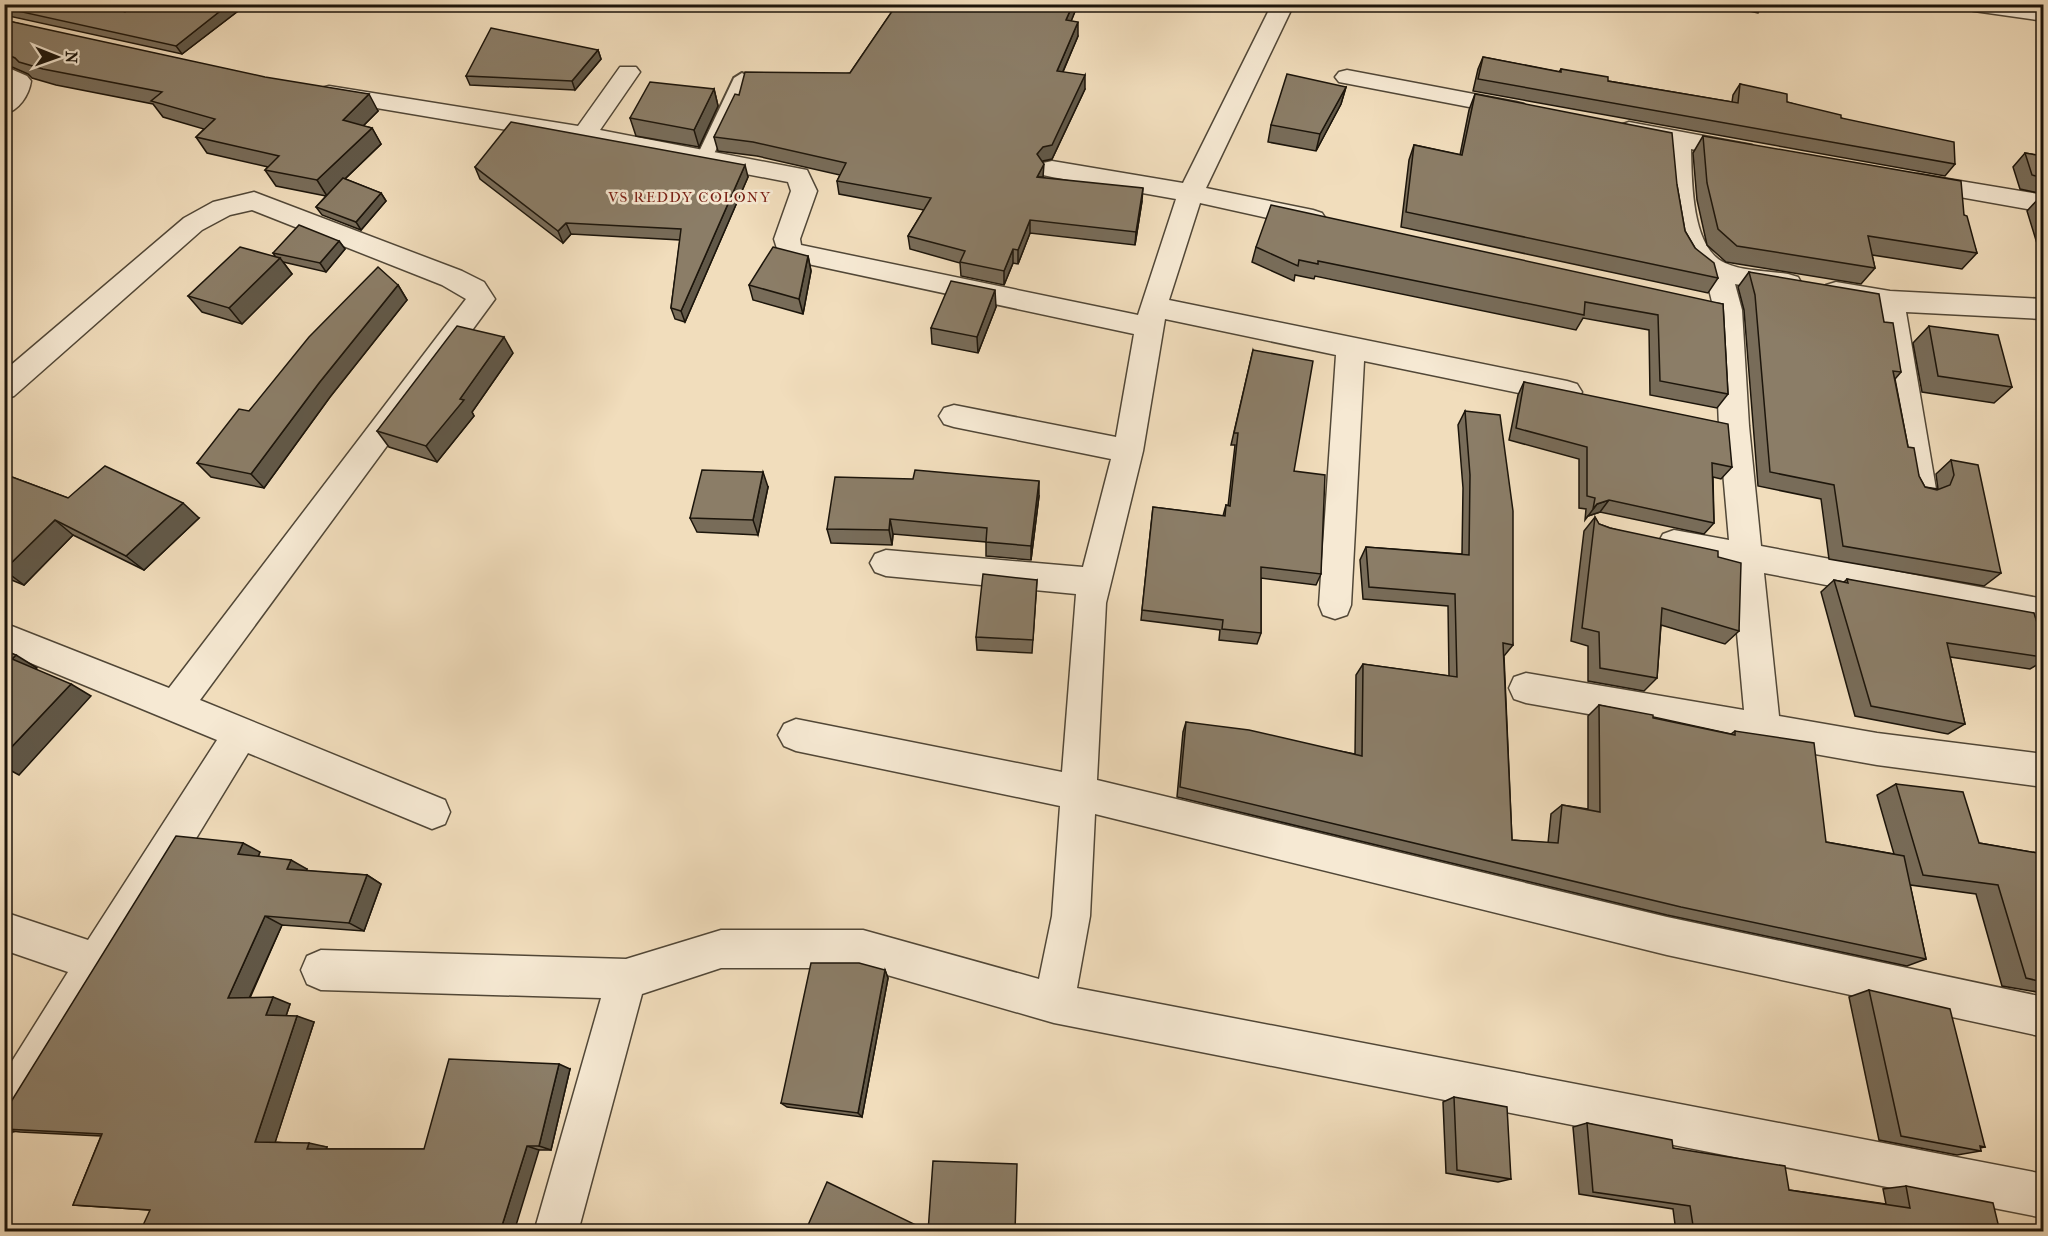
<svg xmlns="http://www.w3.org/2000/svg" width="2048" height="1236" viewBox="0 0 2048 1236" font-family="'IM FELL French Canon',serif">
	<rect width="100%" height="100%" fill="#f1ddbc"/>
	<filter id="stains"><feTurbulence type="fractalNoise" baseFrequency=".00333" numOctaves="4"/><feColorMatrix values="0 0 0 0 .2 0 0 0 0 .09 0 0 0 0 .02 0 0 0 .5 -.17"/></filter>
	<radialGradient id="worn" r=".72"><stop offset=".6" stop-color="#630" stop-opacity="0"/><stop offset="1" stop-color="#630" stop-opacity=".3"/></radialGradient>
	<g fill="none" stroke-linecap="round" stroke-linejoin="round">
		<g stroke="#514737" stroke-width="4">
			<polygon id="lane" points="742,73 750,78 713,156 705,161 699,160 697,156 734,78"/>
		</g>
		<g stroke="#514737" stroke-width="3">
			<g id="street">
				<polygon points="1272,4 1294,4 1206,188 1313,210 1322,213 1326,219 1322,225 1313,228 1200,203 1169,300 1567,381 1577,384 1582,392 1577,400 1567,403 1364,361 1351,605 1347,615 1335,619 1323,615 1319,605 1336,355 1165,319 1143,451 1106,603 1097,780 1667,917 2044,997 2044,1037 1667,955 1095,814 1090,916 1077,988 2044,1174 2044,1218 1054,1023 863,968 721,968 642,994 578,1232 534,1232 601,998 321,990 307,984 301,970 307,956 321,950 626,959 721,930 863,930 1039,979 1052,916 1060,806 796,751 784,746 778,735 784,724 796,719 1062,772 1076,594 886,576 875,572 870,563 875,554 886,550 1083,567 1111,459 954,427 944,424 939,416 944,408 954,405 1116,437 1134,334 780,258 774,239 791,191 788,182 584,143 329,100 321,98 317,93 321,88 329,86 578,126 620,67 636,67 640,72 600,130 807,170 817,191 800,239 801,245 1138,315 1176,199 1052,177 1043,175 1039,169 1043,163 1052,161 1183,183"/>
				<polygon points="1963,4 2044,7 2044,21 1974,11 1966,9"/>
				<path d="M 4,66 L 27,76 L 31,81 C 29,95 19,111 4,114 L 7,84 L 4,83 Z"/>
				<polygon points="1347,70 1516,102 1524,104 1528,109 1524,114 1516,116 1339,82 1335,77 1339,72"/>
				<path d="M 1629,122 L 1752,145 L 1755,151 L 1752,157 L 1743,159 L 1691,149 C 1692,181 1691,248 1725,263 C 1742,271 1769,271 1788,274 L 1798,277 L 1802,284 L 1798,291 L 1788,294 L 1735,284 L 1742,310 L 1749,426 L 1761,546 L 2044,599 L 2044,627 L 1764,573 L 1779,716 L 1877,733 L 2044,754 L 2044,787 L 1877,765 L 1526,703 L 1514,699 L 1509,688 L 1514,677 L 1526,673 L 1744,710 L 1731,567 L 1663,552 L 1658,543 L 1663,534 L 1674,530 L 1729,540 L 1719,426 L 1714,310 L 1706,277 L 1688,262 L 1677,243 L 1669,198 L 1666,145 L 1620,135 L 1617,130 L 1620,125 Z"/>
				<polygon points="1918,174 2044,195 2044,212 1909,188 1905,182 1909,176"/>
				<polygon points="254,192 462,271 484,282 495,299 200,700 445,800 450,812 445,824 432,829 248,753 19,1129 4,1135 4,1074 68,972 4,950 4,912 88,940 217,740 4,652 4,623 169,688 466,299 442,285 252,210 230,215 202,230 14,396 4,399 4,371 184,218 213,202"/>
				<polygon points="1836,282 1890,291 2044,299 2044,319 1906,312 1936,489 1932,498 1921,501 1910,498 1906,489 1877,309 1826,299 1822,292 1826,285"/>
			</g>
		</g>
		<use href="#lane" fill="#f6e9d3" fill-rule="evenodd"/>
		<use href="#street" fill="#f6e9d3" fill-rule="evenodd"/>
	</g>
	<g fill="#786c59" stroke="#1c150b" stroke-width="1.5">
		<polygon points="4,4 125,12 238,11 182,54 4,15"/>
		<polygon points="886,4 1078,4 1071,21 1078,36 1063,72 1085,89 1052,159 1042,161 1043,178 1142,201 1135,245 1030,233 1018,264 1013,263 1004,285 961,276 960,263 910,249 908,236 924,210 839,194 837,181 840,175 757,156 718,151 714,137 739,95 850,73 896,6"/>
		<polygon points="1715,4 1763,4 1758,13"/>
		<polygon points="4,20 378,111 363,126 372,128 381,144 345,179 381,193 386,201 361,230 322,215 316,207 326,196 276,186 265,170 268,167 207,153 196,137 204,129 163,117 153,104 56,85 32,78 28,74 5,64 4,65"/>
		<polygon points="598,50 601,59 575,90 470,85 466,76"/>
		<polygon points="1483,57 1559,72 1561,69 1608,81 1732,102 1733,95 1740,84 1787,102 1841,118 1955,164 1945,176 1473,91 1478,69"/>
		<polygon points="1346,87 1341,104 1316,151 1268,142 1271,125"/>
		<polygon points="714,89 718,106 699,147 636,136 630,118"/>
		<polygon points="1475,94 1677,185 1685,231 1695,248 1718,278 1708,293 1401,227 1409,160 1414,145 1460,155 1469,110"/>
		<polygon points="1703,136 1964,215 1977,253 1962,269 1872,255 1875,268 1861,284 1726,262 1707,245 1697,200 1693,153"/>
		<polygon points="2025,153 2043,156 2043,194 2020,189 2013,167"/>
		<polygon points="475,167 748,177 685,322 675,319 671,308 680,240 571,234 563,243 480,179"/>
		<polygon points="2039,198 2043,199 2043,263 2027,211"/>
		<polygon points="339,241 345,249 326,272 283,262 292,274 242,324 202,312 188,296 275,256 273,253"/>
		<polygon points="1256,247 1723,304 1728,394 1717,408 1650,395 1649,330 1583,318 1576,330 1315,276 1314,279 1295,275 1294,281 1252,262"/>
		<polygon points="808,256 811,271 803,314 753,300 749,285"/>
		<polygon points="1749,272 1884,322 1901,372 1895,379 1908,447 1919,476 1925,487 1938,489 1936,474 1951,460 2001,573 1984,586 1829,559 1821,499 1758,486 1744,310 1738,287"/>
		<polygon points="398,285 407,300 330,397 264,488 211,477 197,463 249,411"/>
		<polygon points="996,307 978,353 932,344 931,328"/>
		<polygon points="1929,326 2012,387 1994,403 1922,392 1913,343"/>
		<polygon points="1253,350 1294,471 1321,574 1316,585 1261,578 1261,633 1257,644 1219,640 1220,630 1141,620 1153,507 1223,516 1226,505 1228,506 1235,445 1231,445"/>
		<polygon points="513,353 472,412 474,416 437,462 389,447 377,431"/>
		<polygon points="1524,382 1732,467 1721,479 1713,477 1714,523 1704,534 1600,512 1588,516 1585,520 1586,509 1579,508 1579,459 1509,440 1518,395"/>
		<polygon points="1465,411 1513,645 1504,656 1512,840 1548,843 1551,814 1562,805 1588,809 1588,716 1599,705 1731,734 1735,731 1826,842 1894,854 1877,795 1896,784 1979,843 2043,854 2043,993 2002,986 1976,894 1910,885 1926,959 1907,966 1667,915 1177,797 1183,732 1186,722 1355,754 1356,675 1363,664 1449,676 1448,606 1363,599 1360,560 1366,547 1462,554 1463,488 1458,425"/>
		<polygon points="4,474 68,498 199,518 144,570 73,535 24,585 4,577"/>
		<polygon points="768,487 758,535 697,532 690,518"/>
		<polygon points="1039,496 1031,560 986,556 986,542 893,534 892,545 831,543 827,529"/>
		<polygon points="1595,517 1599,524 1610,528 1718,557 1739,631 1725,644 1661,625 1657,678 1644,691 1588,681 1588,646 1571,641 1584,531"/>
		<polygon points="1847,579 2043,642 2043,661 2030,669 1950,657 1965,724 1948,734 1855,716 1821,592 1834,580 1844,582"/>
		<polygon points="1037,580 1032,653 977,650 976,637"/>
		<polygon points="2043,812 2043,831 2038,815"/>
		<polygon points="260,852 258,856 307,869 306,871 367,875 381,884 364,931 282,925 250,998 290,1004 286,1016 314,1022 275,1142 327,1147 326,1149 424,1149 570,1069 551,1150 539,1150 149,1210 73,1205 101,1136 20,1132 4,1130 4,1113"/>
		<polygon points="885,970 888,978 862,1117 787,1107 781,1103"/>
		<polygon points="1869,990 1985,1147 1980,1148 1981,1151 1957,1155 1879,1140 1849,997"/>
		<polygon points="1454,1097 1511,1179 1498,1182 1446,1173 1443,1102"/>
		<polygon points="1587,1123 1673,1148 1789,1190 1886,1204 1883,1189 1906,1186 2000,1232 1676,1232 1673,1209 1579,1194 1573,1127"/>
	</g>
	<g fill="#615848" stroke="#1c150b" stroke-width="1.5">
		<polygon points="229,4 234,4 238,11 182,54 176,46"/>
		<polygon points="1073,4 1078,4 1066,34 1066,20"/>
		<polygon points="1078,22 1078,36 1057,85 1057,71"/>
		<polygon points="598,50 601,59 575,90 572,81"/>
		<polygon points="1085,75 1085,89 1052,159 1043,161 1037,168 1037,154"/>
		<polygon points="1346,87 1341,104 1316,151 1320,134"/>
		<polygon points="714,89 718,106 699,147 694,130"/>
		<polygon points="369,94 378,111 352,137 343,120"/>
		<polygon points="372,128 381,144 327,196 317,180"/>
		<polygon points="1044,164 1043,177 1037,177"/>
		<polygon points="745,165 748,177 685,322 681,311"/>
		<polygon points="4,171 11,179 4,184"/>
		<polygon points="1143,188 1142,201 1135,245 1136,232"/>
		<polygon points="381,193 386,201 361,230 356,222"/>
		<polygon points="1030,220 1030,233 1018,264 1018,250"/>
		<polygon points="566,223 571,234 563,243 558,231"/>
		<polygon points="339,241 345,249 326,272 320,263"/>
		<polygon points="1013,249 1013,263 1004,285 1004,271"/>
		<polygon points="808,256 811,271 803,314 799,299"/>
		<polygon points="280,258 292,274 242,324 229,308"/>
		<polygon points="398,285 407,300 330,397 264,488 251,474 319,383"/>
		<polygon points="995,290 996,307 978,353 977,337"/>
		<polygon points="504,337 513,353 472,412 474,416 437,462 426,446"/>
		<polygon points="763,472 768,487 758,535 753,520"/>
		<polygon points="1039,481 1039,496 1031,560 1031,546"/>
		<polygon points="1609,500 1600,512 1588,516 1597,504"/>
		<polygon points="183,503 199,518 144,570 126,556"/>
		<polygon points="890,519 893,534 892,545 889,530"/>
		<polygon points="55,520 73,535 24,585 4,570"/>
		<polygon points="16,655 37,668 33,672 12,659"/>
		<polygon points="71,684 91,696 19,775 4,767 4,755"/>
		<polygon points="243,843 260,852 255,864 238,854"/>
		<polygon points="291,860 307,869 303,879 287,869"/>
		<polygon points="367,875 381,884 364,931 349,923"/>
		<polygon points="265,916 282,925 246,1005 228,998"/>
		<polygon points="885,970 888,978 862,1117 858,1113"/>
		<polygon points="273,997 290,1004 284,1022 266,1015"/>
		<polygon points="297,1016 314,1022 274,1146 255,1142"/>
		<polygon points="559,1064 570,1069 551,1150 539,1146"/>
		<polygon points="309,1143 327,1147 325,1152 307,1149"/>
		<polygon points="527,1146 539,1150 514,1232 500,1232"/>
		<polygon points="916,1225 918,1227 917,1232 913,1232"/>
	</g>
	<g fill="#8b7d67" stroke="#1c150b" stroke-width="1.5">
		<polygon points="4,4 104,4 125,12 135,4 229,4 176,46 4,8"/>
		<polygon points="897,4 1073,4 1066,20 1078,22 1057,71 1085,75 1052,145 1043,147 1037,154 1044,164 1037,177 1143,188 1136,232 1030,220 1018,250 1013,249 1004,271 960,262 965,251 908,236 931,198 837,181 846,163 753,142 714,137 735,94 739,95 745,72 850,73"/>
		<polygon points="4,20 265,77 369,94 343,120 372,128 317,180 265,170 279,156 196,137 215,119 151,101 162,92 43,69 19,62 15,58 4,53"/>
		<polygon points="491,28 598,50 572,81 466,76"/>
		<polygon points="1483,57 1561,72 1561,69 1608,77 1608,81 1738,103 1740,84 1787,94 1787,102 1841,115 1841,118 1954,142 1955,164 1478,79"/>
		<polygon points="1287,74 1346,87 1320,134 1271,125"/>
		<polygon points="650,82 714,89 694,130 630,118"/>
		<polygon points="1475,94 1672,133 1677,185 1685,231 1695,248 1714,263 1718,278 1406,212 1414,145 1462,155"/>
		<polygon points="511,122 745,165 681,311 671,308 681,229 566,223 558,231 475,167"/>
		<polygon points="1703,136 1961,181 1964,215 1967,216 1977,253 1868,236 1875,268 1737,246 1718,229 1707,183"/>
		<polygon points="2025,153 2043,156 2043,178 2032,175"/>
		<polygon points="343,178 381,193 356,222 316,207"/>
		<polygon points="2039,198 2043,199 2043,211"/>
		<polygon points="1271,205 1723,304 1728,394 1660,381 1658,315 1585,302 1584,315 1318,261 1318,264 1299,260 1298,266 1256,247"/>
		<polygon points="299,225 339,241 320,263 273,253"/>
		<polygon points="240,247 280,258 229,308 188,296"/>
		<polygon points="773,247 808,256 799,299 749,285"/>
		<polygon points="378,267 398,285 319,383 251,474 197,463 239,409 249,411 309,337"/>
		<polygon points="1749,272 1879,294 1884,322 1893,323 1901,372 1893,371 1908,447 1914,448 1919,476 1925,487 1937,490 1950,485 1954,475 1951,460 1978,465 2001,573 1843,546 1834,485 1770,472 1755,295"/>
		<polygon points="951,281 995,290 977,337 931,328"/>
		<polygon points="457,326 504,337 460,399 464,400 426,446 377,431"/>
		<polygon points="1929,326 1998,335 2012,387 1938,376"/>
		<polygon points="1253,350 1313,361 1294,471 1325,475 1321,574 1261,567 1261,633 1222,629 1223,620 1142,610 1153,507 1225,516 1226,505 1230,506 1238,433 1234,433"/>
		<polygon points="1524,382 1728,424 1732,467 1712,463 1714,523 1609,500 1597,504 1593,509 1595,498 1587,496 1587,447 1516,428"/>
		<polygon points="1465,411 1500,415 1513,511 1513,645 1503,643 1512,840 1558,843 1562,805 1600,812 1599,705 1653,715 1653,718 1735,735 1735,731 1814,743 1826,842 1904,856 1926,959 1681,907 1180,787 1186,722 1249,730 1362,756 1363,664 1457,677 1455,594 1369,587 1366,547 1469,555 1470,475"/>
		<polygon points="105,466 183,503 126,556 55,520 4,570 4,474 68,498"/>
		<polygon points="702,470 763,472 753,520 690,518"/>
		<polygon points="915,470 1039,481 1031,546 986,542 987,528 890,519 889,530 827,529 835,477 913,479"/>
		<polygon points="1595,517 1599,524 1610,528 1718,551 1718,557 1741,563 1739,631 1662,608 1657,678 1600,668 1599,632 1582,628"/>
		<polygon points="983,574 1037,580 1033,640 976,637"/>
		<polygon points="1847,579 2034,613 2043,642 2043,657 1947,643 1965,724 1871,706 1834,580 1848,583"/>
		<polygon points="4,650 16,655 12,659 71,684 4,755"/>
		<polygon points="1896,784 1963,792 1979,843 2043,854 2043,982 2026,978 1998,885 1923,875"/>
		<polygon points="176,836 243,843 238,854 291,860 287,869 367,875 349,923 265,916 228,998 273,997 266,1015 297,1016 255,1142 309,1143 307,1149 424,1149 449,1059 559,1064 539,1146 527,1146 500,1232 140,1232 150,1210 73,1205 102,1134 4,1129 4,1113"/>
		<polygon points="811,963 859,963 885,970 858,1113 781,1103"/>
		<polygon points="1869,990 1950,1009 1985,1147 1980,1146 1981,1151 1901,1136"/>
		<polygon points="1454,1097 1507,1107 1511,1179 1457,1170"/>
		<polygon points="1587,1123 1672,1140 1673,1148 1785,1166 1789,1190 1910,1208 1906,1186 1993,1203 2000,1232 1694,1232 1690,1206 1593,1192"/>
		<polygon points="933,1161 1017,1164 1015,1232 928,1232"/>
		<polygon points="827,1182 916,1225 913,1232 805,1232"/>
	</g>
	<g text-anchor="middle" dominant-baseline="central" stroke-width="5" stroke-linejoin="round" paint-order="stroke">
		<g font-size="15" letter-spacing="1.5" fill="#7a1f14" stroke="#f6e9d3">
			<text x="690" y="197">VS REDDY COLONY</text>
		</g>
	</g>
	<rect width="2048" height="1236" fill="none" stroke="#f1ddbc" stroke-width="24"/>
	<rect x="6" y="6" width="2036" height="1224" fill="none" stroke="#1c150b" stroke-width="3"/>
	<rect x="12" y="12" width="2024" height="1212" fill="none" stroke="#1c150b" stroke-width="1.5"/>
	<g transform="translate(57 57) rotate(91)" stroke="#f6e9d3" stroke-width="4.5" paint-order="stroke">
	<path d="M0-4.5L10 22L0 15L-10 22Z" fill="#1c150b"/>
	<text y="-9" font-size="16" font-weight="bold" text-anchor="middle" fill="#1c150b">N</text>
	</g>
	<rect width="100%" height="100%" filter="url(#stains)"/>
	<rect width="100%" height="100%" fill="url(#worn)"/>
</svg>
